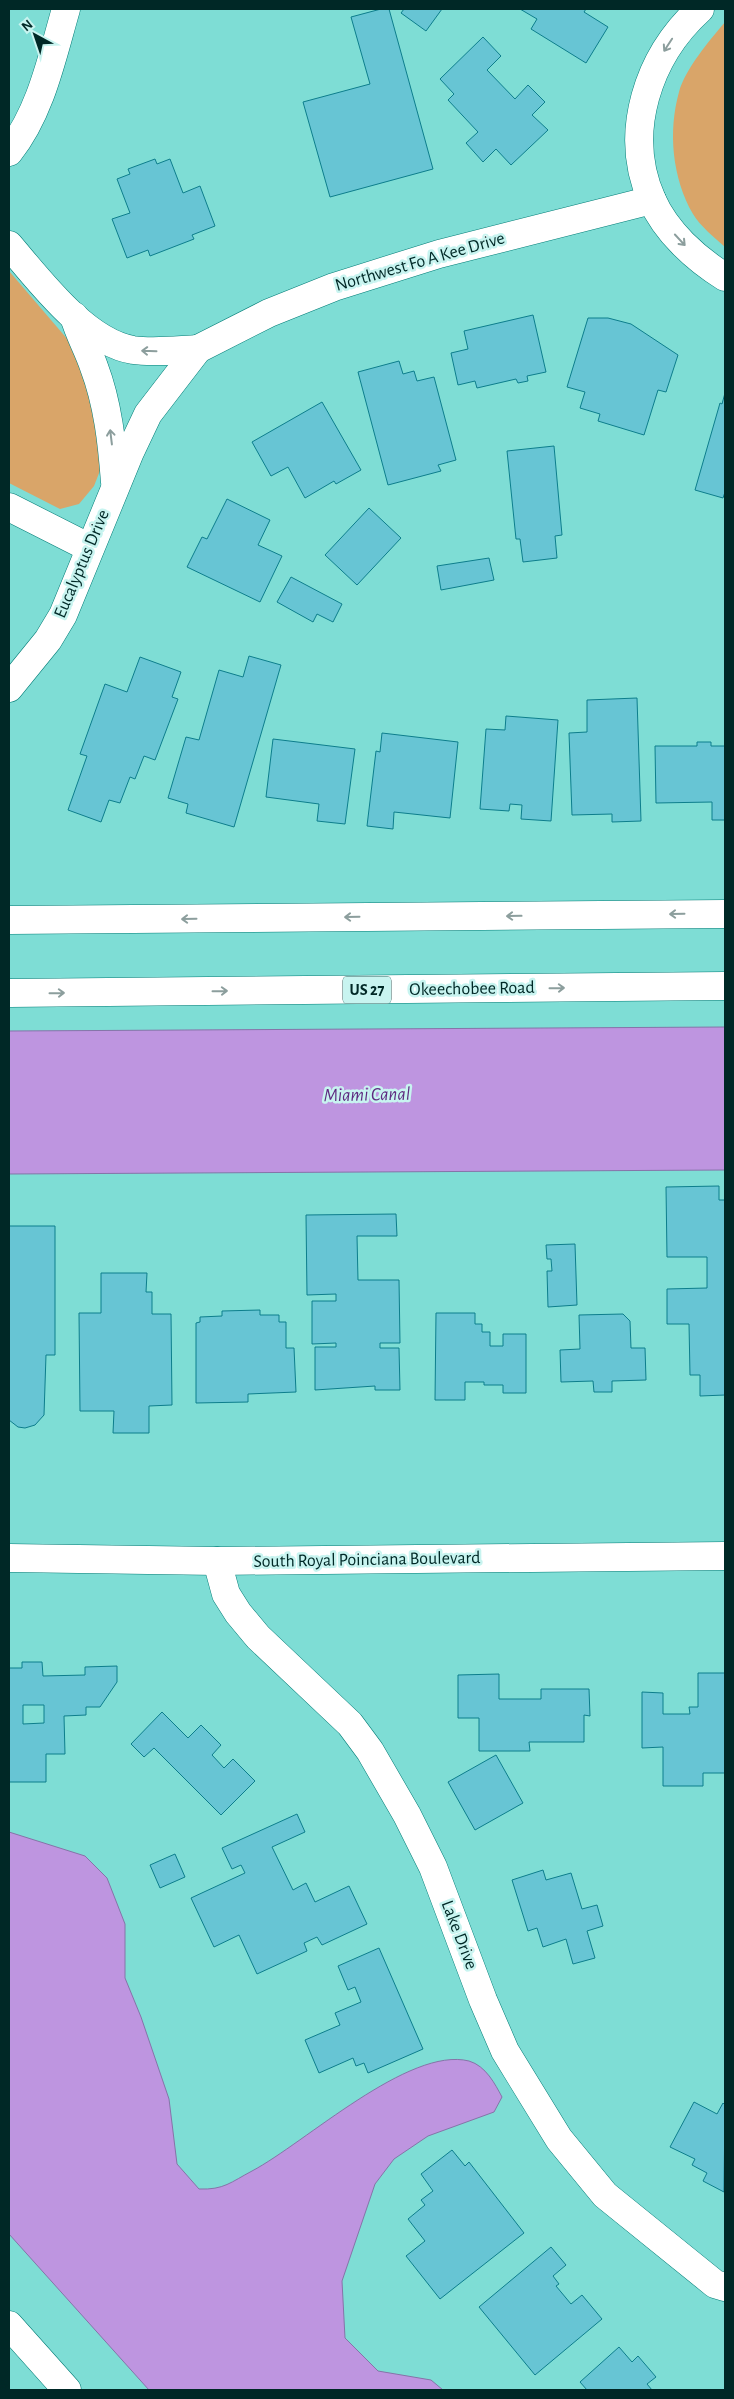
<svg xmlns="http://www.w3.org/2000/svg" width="734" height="2399" viewBox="0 0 734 2399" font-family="'Alegreya Sans',sans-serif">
	<rect width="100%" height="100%" fill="#7eddd5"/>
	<g fill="#d9a569">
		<path d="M 725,22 L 725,247 C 715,238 700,226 693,214 C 672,178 668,131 679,92 C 685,69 710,40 725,22 Z"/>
		<polygon points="9,271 75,348 93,387 103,463 94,486 79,504 60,509 9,483"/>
	</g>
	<g fill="#be95e0" stroke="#8574a8">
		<polygon points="725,1027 725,1170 9,1174 9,1031"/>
		<path d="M 9,1832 L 85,1856 L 107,1878 L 125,1924 L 125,1978 L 141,2017 L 169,2099 L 177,2164 L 199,2189 C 224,2190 231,2182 252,2171 C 305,2143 409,2046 469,2061 C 486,2066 495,2084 502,2097 L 494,2112 L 428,2136 L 394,2159 L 375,2184 L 342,2281 L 345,2338 L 378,2371 L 431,2380 L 443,2390 L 149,2390 L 9,2234 Z"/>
	</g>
	<g fill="#67c5d4" stroke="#0d7e8c" fill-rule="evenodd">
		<polygon points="381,9 389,9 433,169 330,197 303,102 370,84 351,17"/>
		<polygon points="404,9 442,9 426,31 401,13"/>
		<polygon points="520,9 586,9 584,12 608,27 586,63 531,29 537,19"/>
		<polygon points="483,37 501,56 487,70 515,99 528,85 545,102 532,115 548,130 511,165 496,149 483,162 466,143 478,132 448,100 454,94 440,79"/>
		<polygon points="155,159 157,164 170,159 183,193 200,186 215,226 192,235 194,239 150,256 148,250 127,258 112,219 130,213 117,179 130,174 128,169"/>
		<polygon points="533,315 546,372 527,376 528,381 518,383 516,379 477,388 475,381 458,385 451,353 468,349 464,331"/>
		<polygon points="588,318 608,318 631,324 678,355 666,392 658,390 644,435 598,421 600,414 580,408 585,392 567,387"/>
		<polygon points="399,361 403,374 414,371 417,381 434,377 456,460 438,465 441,471 388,485 358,372"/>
		<polygon points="725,393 725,492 723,498 695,490 720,403 722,404"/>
		<polygon points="322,402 361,470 336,484 334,481 305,498 288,467 271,476 252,442"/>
		<polygon points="554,446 562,535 555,536 557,558 523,562 520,539 516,539 507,451"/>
		<polygon points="227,499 270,520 258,545 282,556 260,602 187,567 202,537 207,539"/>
		<polygon points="369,508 401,538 357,585 325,555"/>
		<polygon points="489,558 494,580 441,590 437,566"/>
		<polygon points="291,577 342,604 333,622 317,614 313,622 277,602"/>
		<polygon points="249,656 281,665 234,827 186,813 188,804 168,798 186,737 199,740 219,670 243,677"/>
		<polygon points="140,657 181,672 172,697 178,699 155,760 144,756 135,779 130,777 120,803 109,800 101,822 68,810 87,756 80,754 105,684 127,692"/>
		<polygon points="637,698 641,821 612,822 612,814 572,815 569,733 587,732 587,700"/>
		<polygon points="506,716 558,720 551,821 521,819 522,805 510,804 509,811 480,809 486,729 505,730"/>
		<polygon points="382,733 458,742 450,818 394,812 393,829 367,826 376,751 380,752"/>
		<polygon points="273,739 355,749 345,824 317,821 319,804 266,797"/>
		<polygon points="697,742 711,742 711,746 725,746 725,820 712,820 712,802 656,803 655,746 697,746"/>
		<polygon points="719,1186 719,1200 725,1200 725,1395 700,1396 700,1375 690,1375 689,1324 667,1324 667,1289 707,1288 707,1257 667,1257 666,1187"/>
		<polygon points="396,1214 397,1236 357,1236 358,1280 399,1280 400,1343 380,1343 380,1348 399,1348 400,1390 375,1390 375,1386 315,1390 315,1347 336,1347 336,1343 312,1344 312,1301 336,1301 336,1294 307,1295 306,1215"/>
		<polygon points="9,1226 55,1226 55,1355 46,1355 44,1415 35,1425 25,1428 18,1427 9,1420"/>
		<polygon points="575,1244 577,1305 548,1307 547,1271 552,1271 551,1259 547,1259 546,1245"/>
		<polygon points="101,1273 147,1273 146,1292 152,1292 152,1314 171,1314 172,1405 149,1406 149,1433 113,1433 114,1411 80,1411 79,1313 101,1313"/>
		<polygon points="260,1310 260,1315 279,1315 279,1322 286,1322 286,1348 294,1348 296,1392 248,1394 248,1402 196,1403 196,1323 200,1322 200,1317 222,1316 222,1311"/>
		<polygon points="436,1313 475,1313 475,1324 482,1324 482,1332 490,1332 490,1346 503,1346 503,1334 526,1334 526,1393 503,1393 503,1385 484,1385 484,1382 465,1382 465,1400 435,1400"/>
		<polygon points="623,1314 630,1321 631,1348 645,1348 646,1380 612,1381 612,1392 594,1392 593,1381 561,1382 560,1350 580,1349 579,1315"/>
		<path d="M 22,1662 L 42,1662 L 43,1676 L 85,1675 L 85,1667 L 117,1666 L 117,1682 L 100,1707 L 86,1707 L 86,1715 L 64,1716 L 65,1754 L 46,1754 L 46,1782 L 9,1782 L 9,1668 L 22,1668 ZM 23,1705 L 44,1705 L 44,1723 L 23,1724 Z"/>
		<polygon points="698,1673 725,1673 725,1773 703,1773 703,1786 663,1786 663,1747 642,1748 642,1692 663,1693 663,1714 690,1714 689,1707 698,1707"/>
		<polygon points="499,1674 499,1699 541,1699 541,1689 589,1689 590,1716 584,1715 584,1742 529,1742 530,1751 479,1751 479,1718 458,1718 458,1675"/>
		<polygon points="162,1712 188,1738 201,1725 221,1745 212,1755 224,1768 233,1759 255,1781 221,1815 154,1748 144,1757 131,1744"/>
		<polygon points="496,1755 523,1803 475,1830 448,1782"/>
		<polygon points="297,1814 305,1832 272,1847 293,1890 306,1883 315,1902 349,1886 367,1924 322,1945 317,1937 304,1943 307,1951 257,1974 239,1935 214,1947 191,1898 245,1873 241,1865 232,1869 222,1848"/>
		<polygon points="175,1854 185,1877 160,1888 150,1865"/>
		<polygon points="543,1870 546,1880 571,1873 582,1909 597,1905 603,1926 587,1931 595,1958 573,1964 566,1939 543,1947 537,1928 528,1931 512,1880"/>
		<polygon points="379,1948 423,2049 368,2073 364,2063 356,2066 353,2058 319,2073 305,2040 340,2025 335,2013 361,2002 355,1987 348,1990 338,1966"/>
		<polygon points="694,2102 717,2114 723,2103 725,2105 724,2192 703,2181 707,2173 692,2165 695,2159 670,2147"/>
		<polygon points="452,2150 465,2166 469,2162 524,2233 440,2299 406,2256 425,2241 408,2219 425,2205 421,2200 433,2191 421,2174"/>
		<polygon points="551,2247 566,2265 553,2276 559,2284 556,2286 571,2304 582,2295 602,2319 535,2375 479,2307"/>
		<polygon points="619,2347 632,2362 638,2356 656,2377 647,2384 652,2390 587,2390 580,2382"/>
	</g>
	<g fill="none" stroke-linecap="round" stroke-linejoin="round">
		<g stroke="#017c76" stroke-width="29">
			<g id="minor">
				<path d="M 700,9 C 648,56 622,133 652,200 C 666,232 696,259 725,277"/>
				<path d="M 9,152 C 41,112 52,57 66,9"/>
				<path d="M 9,245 C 39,280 85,342 133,350 C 154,353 177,350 198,349"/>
				<path d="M 74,316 C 79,334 88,349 94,367 C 108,404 112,443 115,482"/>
				<polyline points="9,507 90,548"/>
				<polyline points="9,688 48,640 63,615 130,452 148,414 198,349 269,313 334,287 439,254 652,200"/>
				<polyline points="9,1558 217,1561 725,1556"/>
				<polyline points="217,1561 226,1594 238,1613 258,1637 350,1724 370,1751 407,1815 433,1867 483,2000 505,2051 559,2139 605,2195 715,2284 725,2287"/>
				<polyline points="9,2325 67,2390"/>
			</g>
		</g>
		<g stroke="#017c76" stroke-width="29">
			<g id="highway">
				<polyline points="9,920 725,914"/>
				<polyline points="9,993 725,986"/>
			</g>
		</g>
		<use href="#minor" stroke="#fff" stroke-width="28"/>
		<use href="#highway" stroke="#fff" stroke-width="28"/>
	</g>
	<defs><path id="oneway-shaft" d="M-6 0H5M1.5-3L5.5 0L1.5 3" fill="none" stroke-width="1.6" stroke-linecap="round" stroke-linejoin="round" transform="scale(1.25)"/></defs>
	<g stroke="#8c9e9d">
		<use href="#oneway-shaft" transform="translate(668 45) rotate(123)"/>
		<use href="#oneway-shaft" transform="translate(680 240) rotate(47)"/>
		<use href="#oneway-shaft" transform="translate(149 351) rotate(-178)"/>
		<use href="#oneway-shaft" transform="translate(111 437) rotate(-97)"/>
		<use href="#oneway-shaft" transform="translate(677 914) rotate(179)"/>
		<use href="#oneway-shaft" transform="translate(514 916) rotate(179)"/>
		<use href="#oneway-shaft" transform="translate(352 917) rotate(179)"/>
		<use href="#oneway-shaft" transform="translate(189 919) rotate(179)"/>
		<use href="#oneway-shaft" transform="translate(557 988) rotate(-1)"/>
		<use href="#oneway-shaft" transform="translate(220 991) rotate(-1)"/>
		<use href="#oneway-shaft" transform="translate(57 993) rotate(-1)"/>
	</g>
	<g text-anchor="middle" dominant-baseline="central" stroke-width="5" stroke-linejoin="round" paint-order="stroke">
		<rect fill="#c8f4f0" stroke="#3c6563" stroke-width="1" x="343" y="976.5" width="48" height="27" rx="4"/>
		<g font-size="16" font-weight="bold" fill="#002826">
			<text x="367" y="990">US 27</text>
		</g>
		<g font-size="18" fill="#002826" stroke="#c8f4f0">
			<text transform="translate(420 262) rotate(-16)">Northwest Fo A Kee Drive</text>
			<text transform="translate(82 564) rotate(-67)">Eucalyptus Drive</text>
			<text transform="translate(472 989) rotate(-1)">Okeechobee Road</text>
			<text transform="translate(367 1560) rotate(-1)">South Royal Poinciana Boulevard</text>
			<text transform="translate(459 1935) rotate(69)">Lake Drive</text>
		</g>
		<g font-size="19" font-style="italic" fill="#5e2a80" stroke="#c8f4f0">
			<text transform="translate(367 1095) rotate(-1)">Miami Canal</text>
		</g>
	</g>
	<rect width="734" height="2399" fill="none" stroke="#002826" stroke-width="20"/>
	<g transform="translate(35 35) rotate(320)" stroke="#c8f4f0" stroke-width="4" paint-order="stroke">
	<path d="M0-4L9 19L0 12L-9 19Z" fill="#002826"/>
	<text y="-8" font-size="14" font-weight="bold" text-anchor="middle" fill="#002826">N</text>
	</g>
</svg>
